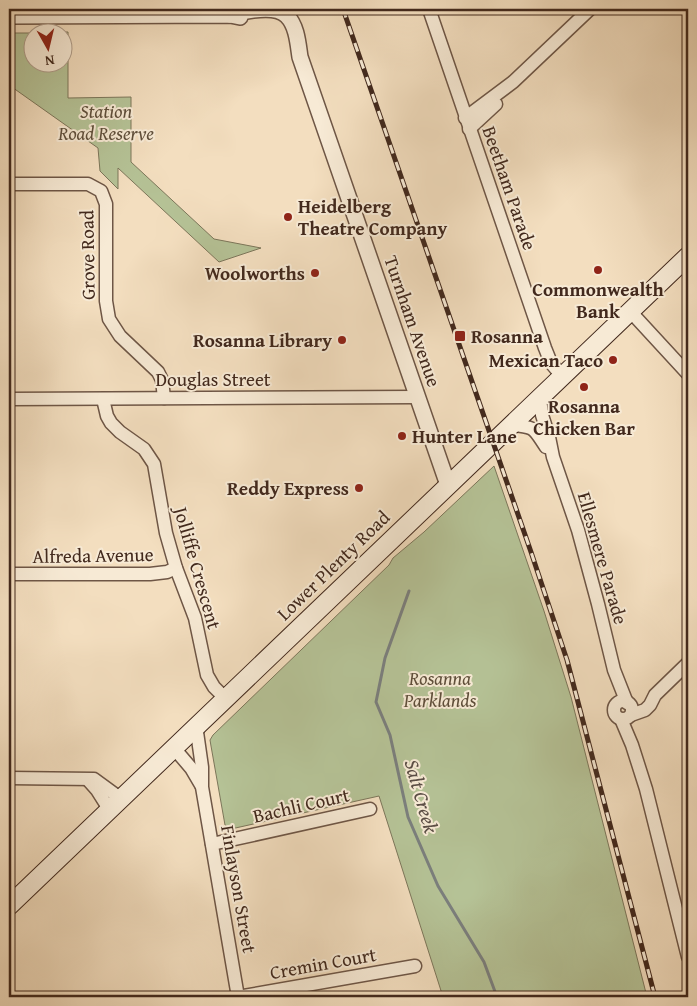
<svg xmlns="http://www.w3.org/2000/svg" width="697" height="1006" viewBox="0 0 697 1006" font-family="'Gentium Book Plus',serif">
	<rect width="100%" height="100%" fill="#f3debf"/>
	<filter id="stains"><feTurbulence type="fractalNoise" baseFrequency=".004" numOctaves="4"/><feColorMatrix values="0 0 0 0 .2 0 0 0 0 .09 0 0 0 0 .02 0 0 0 .5 -.17"/></filter>
	<radialGradient id="worn" r=".72"><stop offset=".6" stop-color="#630" stop-opacity="0"/><stop offset="1" stop-color="#630" stop-opacity=".3"/></radialGradient>
	<g fill="#b5c296" stroke="#7c765a">
		<polygon points="61,32 68,32 68,98 131,97 131,162 214,239 261,248 219,262 118,168 118,189 100,171 98,148 9,85 9,33 32,33 32,62 62,62"/>
		<polygon points="494,466 544,611 571,697 647,997 443,997 379,796 231,829 225,825 211,746 210,740 213,735 389,565 393,558 424,532"/>
	</g>
	<g fill="none" stroke-linecap="round" stroke-linejoin="round">
		<polyline stroke="#7b7f7d" stroke-width="3" points="409,591 385,658 376,702 390,735 408,817 438,886 484,962 497,997"/>
		<g stroke="#6e5646" stroke-width="15">
			<g id="minor">
				<polyline points="429,9 545,348 551,363 562,376"/>
				<polyline points="465,118 513,82 590,9"/>
				<polyline points="469,129 496,104"/>
				<polyline points="9,184 88,184 101,191 106,204 106,301 109,319 120,336 158,372 162,380 164,398"/>
				<polyline points="630,311 688,374"/>
				<polyline points="540,398 542,415 549,437 553,457 578,530 598,604 614,670 627,703"/>
				<polyline points="9,399 417,397"/>
				<polyline points="103,399 107,416 111,423 120,432 144,449 154,464 166,533 176,568 195,618 207,675 214,687 225,698"/>
				<path d="M 512,425 C 536,427 533,428 546,447"/>
				<polyline points="9,574 150,574 167,572 176,568"/>
				<circle cx="623" cy="710" r="9"/>
				<polyline points="631,715 645,710 650,705 655,695 688,663"/>
				<polyline points="621,719 632,745 646,789 688,957"/>
				<polyline points="196,725 202,767 202,787 238,997"/>
				<polyline points="173,747 191,768 201,785"/>
				<polyline points="9,778 94,779 120,798"/>
				<polyline points="89,781 97,790 109,809"/>
				<polyline points="212,844 370,809"/>
				<polyline points="238,997 415,966"/>
			</g>
		</g>
		<g stroke="#6e5646" stroke-width="18">
			<g id="tertiary">
				<path d="M 230,15 C 244,11 276,4 287,16 C 297,26 298,44 300,57 L 448,485"/>
				<polyline points="9,16 230,15 240,17"/>
			</g>
		</g>
		<g stroke="#42291d" stroke-width="20">
			<polyline id="secondary" points="9,906 688,256"/>
		</g>
		<use href="#minor" stroke="#f7ead5" stroke-width="12"/>
		<use href="#tertiary" stroke="#f7ead5" stroke-width="15"/>
		<use href="#secondary" stroke="#f7ead5" stroke-width="18"/>
		<g stroke="#42291d" stroke-width="5">
			<polyline id="rail" points="343,9 531,552 567,660 655,997"/>
		</g>
		<use href="#rail" stroke="#f7ead5" stroke-width="3" stroke-dasharray="9" stroke-linecap="butt"/>
	</g>
	<g fill="#8f2418" stroke="#f7ead5" stroke-width="2">
		<circle cx="288" cy="217" r="5"/>
		<circle cx="598" cy="270" r="5"/>
		<circle cx="315" cy="273" r="5"/>
		<rect x="454" y="330" width="12" height="12" rx="2.5"/>
		<circle cx="342" cy="340" r="5"/>
		<circle cx="613" cy="360" r="5"/>
		<circle cx="584" cy="387" r="5"/>
		<circle cx="402" cy="436" r="5"/>
		<circle cx="359" cy="488" r="5"/>
	</g>
	<g text-anchor="middle" dominant-baseline="central" stroke-width="4" stroke-linejoin="round" paint-order="stroke">
		<g font-size="19" font-style="italic" fill="#5f4f3b" stroke="#f7ead5">
			<text x="106" y="111">Station<tspan x="106" dy="22">Road Reserve</tspan></text>
			<text x="440" y="678">Rosanna<tspan x="440" dy="22">Parklands</tspan></text>
		</g>
		<g font-size="19" fill="#42291d" stroke="#f7ead5">
			<text transform="translate(510 188) rotate(71)">Beetham Parade</text>
			<text transform="translate(87 255) rotate(-91)">Grove Road</text>
			<text transform="translate(413 321) rotate(71)">Turnham Avenue</text>
			<text x="213" y="379">Douglas Street</text>
			<text transform="translate(93 555) rotate(-1)">Alfreda Avenue</text>
			<text transform="translate(603 558) rotate(74)">Ellesmere Parade</text>
			<text transform="translate(333 565) rotate(-44)">Lower Plenty Road</text>
			<text transform="translate(198 568) rotate(74)">Jolliffe Crescent</text>
			<text transform="translate(301 805) rotate(-13)">Bachli Court</text>
			<text transform="translate(239 889) rotate(80)">Finlayson Street</text>
			<text transform="translate(323 963) rotate(-10)">Cremin Court</text>
		</g>
		<g font-size="19" font-weight="bold" fill="#42291d" stroke="#f7ead5" text-anchor="end">
			<text x="298" y="206" text-anchor="start">Heidelberg<tspan x="298" dy="22">Theatre Company</tspan></text>
			<text x="305" y="273">Woolworths</text>
			<text x="598" y="289" text-anchor="middle">Commonwealth<tspan x="598" dy="22">Bank</tspan></text>
			<text x="471" y="336" text-anchor="start">Rosanna</text>
			<text x="332" y="340">Rosanna Library</text>
			<text x="603" y="360">Mexican Taco</text>
			<text x="584" y="406" text-anchor="middle">Rosanna<tspan x="584" dy="22">Chicken Bar</tspan></text>
			<text x="412" y="436" text-anchor="start">Hunter Lane</text>
			<text x="349" y="488">Reddy Express</text>
		</g>
		<g font-size="20" font-style="italic" fill="#5a4d45" stroke="#f7ead5">
			<text transform="translate(422 796) rotate(74)">Salt Creek</text>
		</g>
	</g>
	<rect width="697" height="1006" fill="none" stroke="#f3debf" stroke-width="30"/>
	<rect x="10" y="10" width="677" height="986" fill="none" stroke="#42291d" stroke-width="2.5"/>
	<rect x="15" y="15" width="667" height="976" fill="none" stroke="#42291d"/>
	<g transform="translate(48 48) rotate(172)"><circle r="24" fill="#f7ead5" stroke="#af9d8b"/>
	<path d="M0-4L9 19L0 12L-9 19Z" fill="#8f2418"/>
	<text y="-8" font-size="14" font-weight="bold" text-anchor="middle" fill="#42291d">N</text>
	</g>
	<rect width="100%" height="100%" filter="url(#stains)"/>
	<rect width="100%" height="100%" fill="url(#worn)"/>
</svg>
